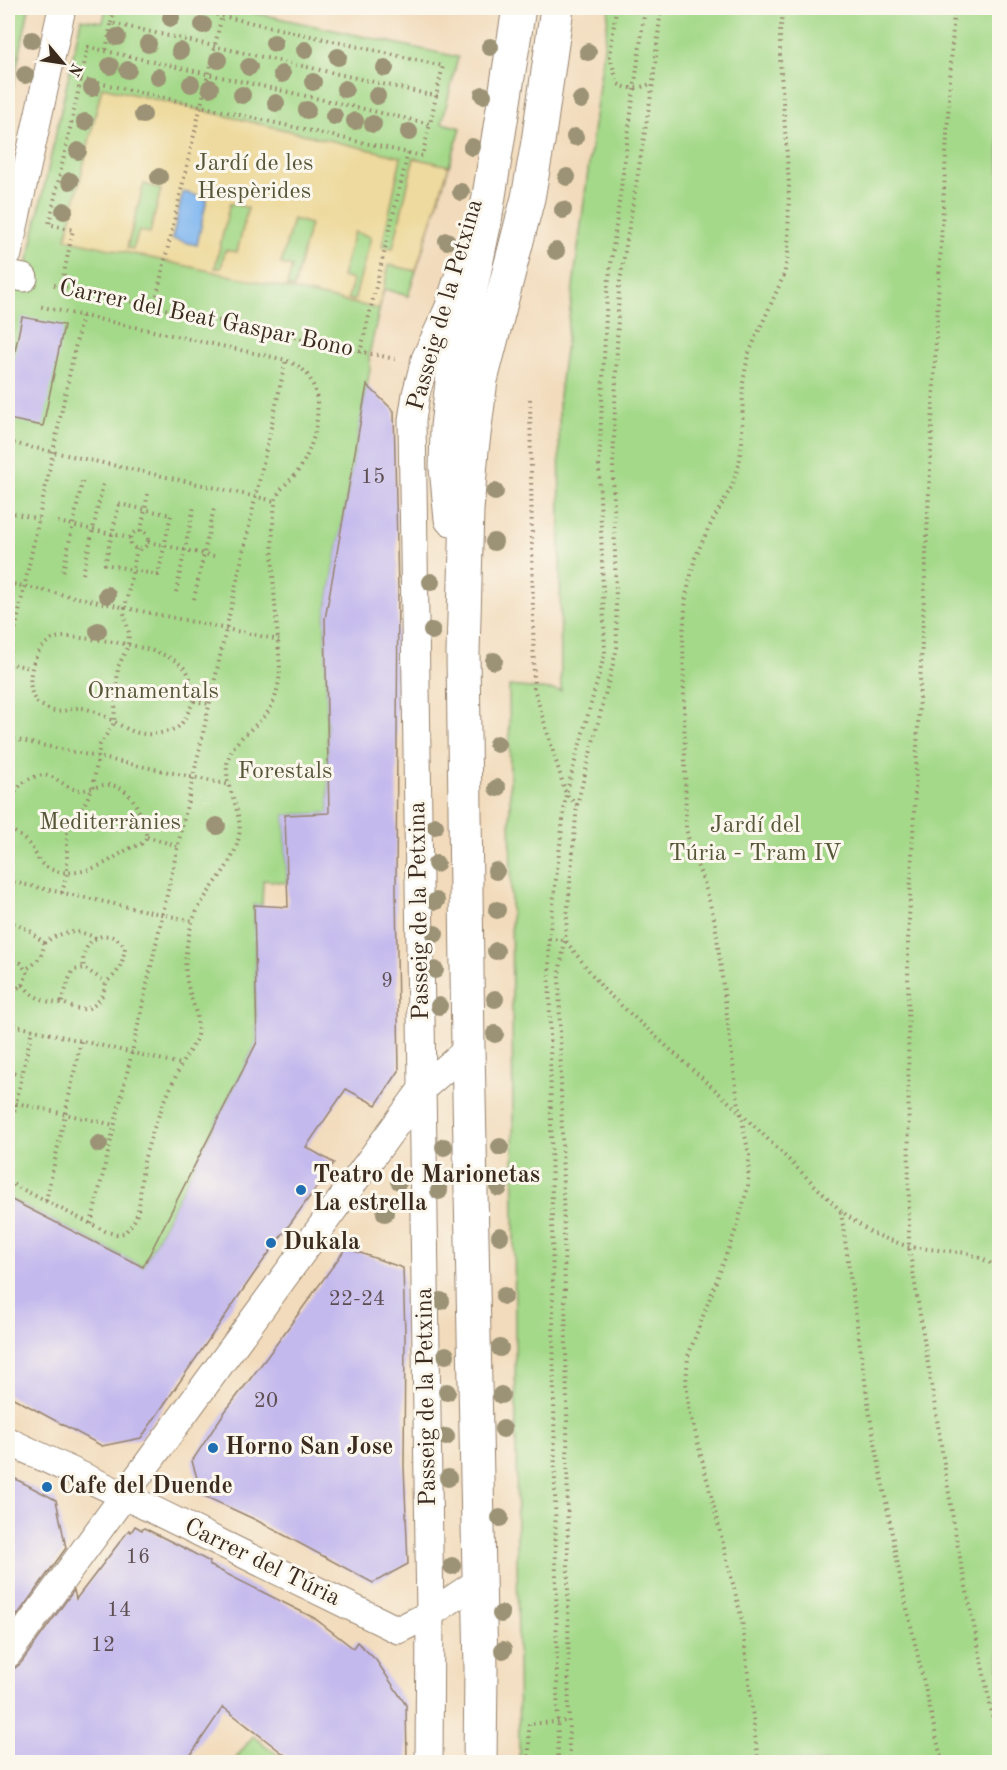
<svg xmlns="http://www.w3.org/2000/svg" width="1007" height="1770" viewBox="0 0 1007 1770" font-family="'Old Standard TT',serif">
	<rect width="100%" height="100%" fill="#fbf7ec"/>
	<filter id="ink" filterUnits="userSpaceOnUse"><feTurbulence type="fractalNoise" baseFrequency=".0167" numOctaves="2"/><feDisplacementMap in="SourceGraphic" scale="12" xChannelSelector="R" yChannelSelector="G"/><feConvolveMatrix kernelMatrix="1 2 1 2 8 2 1 2 1" color-interpolation-filters="sRGB"/></filter>
	<filter id="wash" filterUnits="userSpaceOnUse"><feTurbulence type="fractalNoise" baseFrequency=".008" numOctaves="4" result="noise"/><feDisplacementMap in="SourceGraphic" scale="24" xChannelSelector="R" yChannelSelector="G"/><feGaussianBlur stdDeviation="1.35" result="paint"/><feColorMatrix in="noise" values="0 0 0 0 0 0 0 0 0 0 0 0 0 0 0 0 0 1.4 0 .05"/><feComposite in="paint" operator="in"/></filter>
	<g filter="url(#wash)">
		<rect width="100%" height="100%" fill="#f2dbbc"/>
		<g fill="#a5d98a" stroke="#708254" stroke-width="1.5">
			<polygon points="8,8 29,8 8,110"/>
			<polygon points="106,8 232,8 458,57 442,123 461,128 408,296 384,289 369,355 370,369 325,619 329,813 285,815 287,883 263,880 262,905 254,905 257,1042 143,1267 8,1198 8,285 22,288 81,19 103,22"/>
			<polygon points="609,8 999,8 999,1762 519,1762 509,686 561,691 559,396"/>
			<polygon points="253,1736 287,1762 233,1762"/>
		</g>
		<path fill="#eeda9e" stroke="#94825e" stroke-width="1.5" fill-rule="evenodd" d="M 102,87 L 401,157 L 382,247 L 393,248 L 414,158 L 449,166 L 416,271 L 389,265 L 379,309 L 66,239 ZM 144,184 L 161,189 L 150,233 L 139,231 L 133,249 L 127,248 ZM 230,203 L 248,208 L 237,252 L 225,250 L 221,268 L 215,268 ZM 293,219 L 310,224 L 294,288 L 287,286 L 292,267 L 281,264 ZM 354,232 L 371,237 L 354,301 L 348,299 L 353,280 L 342,277 Z"/>
		<polygon fill="#82b7f0" stroke="#5e7087" stroke-width="1.5" points="183,192 207,198 197,245 172,239"/>
		<g id="blocks">
			<g fill="#c4b9ed">
				<polygon points="22,317 64,325 43,426 8,419 8,385"/>
				<polygon points="367,385 394,411 398,590 396,892 399,1071 376,1105 346,1089 306,1147 334,1163 256,1271 141,1438 102,1446 8,1395 8,1198 143,1267 257,1042 254,905 288,907 285,815 329,813 325,619"/>
				<polygon points="346,1248 403,1268 405,1334 404,1466 408,1564 373,1583 256,1520 202,1495 192,1461 224,1413 267,1357"/>
				<polygon points="8,1475 56,1500 66,1548 8,1628"/>
				<polygon points="135,1526 142,1530 144,1528 182,1547 210,1562 209,1565 314,1618 353,1648 357,1642 376,1660 406,1705 407,1762 294,1762 223,1707 186,1762 8,1762 8,1670 15,1668 21,1663 74,1590 76,1599 129,1530 131,1532"/>
			</g>
		</g>
	</g>
	<g filter="url(#ink)">
		<use href="#blocks" fill-opacity="0" stroke="#96826d" stroke-width="1.5"/>
		<g fill="none" stroke-linecap="round" stroke-linejoin="round">
			<g stroke="#96826d" stroke-width="29">
				<g id="street">
					<polyline points="8,254 62,8"/>
					<polyline points="8,275 24,278"/>
					<polyline points="8,1441 123,1495 398,1630 430,1614 479,1581"/>
					<polyline points="8,1654 422,1089 468,1049"/>
					<polyline points="429,1762 430,1614 412,420 416,394 425,359 448,309 462,264"/>
				</g>
			</g>
			<g stroke="#96826d" stroke-width="35">
				<g id="primary">
					<polyline points="451,519 446,468 447,427 453,373 485,221 519,8"/>
					<polyline points="480,1762 481,1669 468,1049 463,653 467,510 472,450 481,380 528,198 538,142 557,8"/>
				</g>
			</g>
			<g stroke="#96826d" stroke-width="4" stroke-dasharray="1.5 4.5" stroke-linecap="butt">
				<polyline points="187,8 443,66 436,96"/>
				<path d="M 616,8 L 610,57 L 618,84 C 631,91 639,88 653,83"/>
				<polyline points="954,8 938,298 908,941 909,1247 957,1543 1000,1752"/>
				<polyline points="111,23 114,8"/>
				<polyline points="81,79 422,156 430,124"/>
				<polyline points="54,285 395,359"/>
				<path d="M 61,287 L 73,230 L 49,224 L 88,47 C 202,73 316,98 430,124 L 436,96 L 111,23 L 106,51"/>
				<polyline points="154,307 222,15"/>
				<polyline points="360,353 408,153"/>
				<polyline points="530,399 534,688 566,794 577,805 565,940 559,974 567,1404 569,1762"/>
				<polyline points="8,442 275,501"/>
				<polygon points="119,504 171,515 158,575 105,564"/>
				<polyline points="8,512 38,519"/>
				<polyline points="58,522 130,538"/>
				<circle cx="139" cy="540" r="9"/>
				<polyline points="141,531 148,493"/>
				<polyline points="148,542 218,557"/>
				<polyline points="63,571 83,478"/>
				<polyline points="83,574 103,484"/>
				<polyline points="8,583 279,640"/>
				<polyline points="176,592 194,506"/>
				<polyline points="194,599 214,508"/>
				<path d="M 69,637 C 98,639 166,646 185,669 C 192,677 192,690 194,701 C 189,709 185,722 177,728 C 173,730 168,731 164,732 C 131,742 116,717 87,709 C 69,704 62,719 43,706 C 42,706 36,702 36,701 C 23,683 34,645 55,638 C 59,637 64,637 69,637 Z"/>
				<polyline points="8,663 30,668"/>
				<polyline points="8,664 82,315"/>
				<polyline points="194,701 210,704"/>
				<polyline points="8,738 230,785"/>
				<path d="M 8,801 C 15,795 17,786 26,781 C 54,764 60,790 81,790 C 89,790 97,786 104,785 C 133,783 141,814 147,837 L 141,844 C 128,848 120,854 109,861 C 89,872 61,879 42,864 C 38,861 38,857 35,853 C 30,842 18,834 8,828"/>
				<polyline points="577,805 617,648 613,465 619,287 653,83 661,8"/>
				<polyline points="147,837 178,846"/>
				<polyline points="8,881 193,921"/>
				<polyline points="62,893 67,874 67,830 82,809 93,787 100,745 114,723 118,667 128,646 129,633 124,613 137,549"/>
				<path d="M 8,921 L 29,930 L 44,943 C 43,956 37,963 26,969"/>
				<polyline points="549,939 565,940 605,991 740,1112 841,1211 871,1233 909,1247 968,1253 989,1262 1000,1272"/>
				<path d="M 44,943 C 62,931 76,928 96,938"/>
				<polyline points="8,962 13,961 21,963 27,973 23,985 15,989 8,987"/>
				<path d="M 23,985 C 34,998 44,1002 60,1003 C 66,1003 72,1008 78,1009 C 95,1011 104,997 106,982 C 119,973 123,963 125,947 C 108,923 78,941 84,968 L 106,982"/>
				<polyline points="1000,989 1000,994"/>
				<polyline points="62,1002 70,976 74,970 84,968"/>
				<polyline points="8,1024 181,1064"/>
				<polyline points="8,1072 22,1075"/>
				<polyline points="16,1103 114,1125"/>
				<polyline points="8,1141 32,1029"/>
				<path d="M 8,1182 L 107,1232 L 116,1234 L 125,1233 C 129,1227 135,1222 137,1214 C 141,1202 140,1187 142,1174 C 143,1163 146,1153 149,1143 C 157,1117 169,1091 180,1067 C 185,1056 194,1047 197,1035 C 200,1018 192,1002 188,986 C 183,966 186,943 192,923 C 202,891 233,871 239,836 C 243,811 225,789 227,765 C 230,743 248,733 262,719 C 275,706 279,687 280,669 C 277,614 268,559 275,504 C 276,490 290,482 298,471 C 316,446 329,393 302,369 C 298,365 291,363 286,360 L 38,306"/>
				<polyline points="46,1201 81,1041"/>
				<polyline points="841,1212 870,1416 901,1582 942,1762"/>
				<polyline points="91,1224 132,1052 286,360"/>
				<polyline points="529,1762 529,1724 567,1721"/>
				<polyline points="558,1762 549,939 566,794 605,653 599,465 607,293 645,8"/>
				<polyline points="758,1762 742,1620 689,1407 686,1383 688,1356 736,1229 748,1186 749,1155 737,1095 715,922 704,882 691,850 686,828 683,635 686,596 695,558 708,529 732,486 739,465 742,443 743,383 748,355 784,275 788,255 789,185 780,59 780,32 784,8"/>
			</g>
			<use href="#street" stroke="#fff" stroke-width="27"/>
			<use href="#primary" stroke="#fff" stroke-width="33"/>
		</g>
		<g fill="#9c9274">
			<circle cx="171" cy="18" r="9"/>
			<circle cx="203" cy="25" r="9"/>
			<circle cx="117" cy="37" r="9"/>
			<circle cx="32" cy="40" r="9"/>
			<circle cx="274" cy="43" r="9"/>
			<circle cx="148" cy="44" r="9"/>
			<circle cx="490" cy="47" r="9"/>
			<circle cx="305" cy="50" r="9"/>
			<circle cx="180" cy="51" r="9"/>
			<circle cx="588" cy="52" r="9"/>
			<circle cx="338" cy="57" r="9"/>
			<circle cx="218" cy="60" r="9"/>
			<circle cx="110" cy="66" r="9"/>
			<circle cx="249" cy="67" r="9"/>
			<circle cx="385" cy="68" r="9"/>
			<circle cx="128" cy="70" r="9"/>
			<circle cx="282" cy="74" r="9"/>
			<circle cx="25" cy="75" r="9"/>
			<circle cx="158" cy="77" r="9"/>
			<circle cx="313" cy="82" r="9"/>
			<circle cx="191" cy="84" r="9"/>
			<circle cx="92" cy="88" r="9"/>
			<circle cx="210" cy="88" r="9"/>
			<circle cx="345" cy="89" r="9"/>
			<circle cx="242" cy="95" r="9"/>
			<circle cx="483" cy="95" r="9"/>
			<circle cx="377" cy="96" r="9"/>
			<circle cx="581" cy="100" r="9"/>
			<circle cx="276" cy="103" r="9"/>
			<circle cx="307" cy="110" r="9"/>
			<circle cx="143" cy="115" r="9"/>
			<circle cx="334" cy="116" r="9"/>
			<circle cx="355" cy="121" r="9"/>
			<circle cx="85" cy="122" r="9"/>
			<circle cx="373" cy="124" r="9"/>
			<circle cx="409" cy="132" r="9"/>
			<circle cx="575" cy="137" r="9"/>
			<circle cx="472" cy="147" r="9"/>
			<circle cx="78" cy="151" r="9"/>
			<circle cx="159" cy="177" r="9"/>
			<circle cx="567" cy="177" r="9"/>
			<circle cx="70" cy="181" r="9"/>
			<circle cx="461" cy="192" r="9"/>
			<circle cx="563" cy="210" r="9"/>
			<circle cx="64" cy="211" r="9"/>
			<circle cx="447" cy="241" r="9"/>
			<circle cx="556" cy="251" r="9"/>
			<circle cx="495" cy="492" r="9"/>
			<circle cx="494" cy="542" r="9"/>
			<circle cx="431" cy="582" r="9"/>
			<circle cx="107" cy="595" r="9"/>
			<circle cx="98" cy="631" r="9"/>
			<circle cx="432" cy="631" r="9"/>
			<circle cx="494" cy="661" r="9"/>
			<circle cx="497" cy="744" r="9"/>
			<circle cx="497" cy="788" r="9"/>
			<circle cx="217" cy="826" r="9"/>
			<circle cx="435" cy="826" r="9"/>
			<circle cx="436" cy="864" r="9"/>
			<circle cx="496" cy="871" r="9"/>
			<circle cx="436" cy="901" r="9"/>
			<circle cx="497" cy="910" r="9"/>
			<circle cx="435" cy="934" r="9"/>
			<circle cx="496" cy="951" r="9"/>
			<circle cx="435" cy="970" r="9"/>
			<circle cx="495" cy="999" r="9"/>
			<circle cx="439" cy="1006" r="9"/>
			<circle cx="495" cy="1034" r="9"/>
			<circle cx="99" cy="1144" r="9"/>
			<circle cx="444" cy="1147" r="9"/>
			<circle cx="500" cy="1147" r="9"/>
			<circle cx="399" cy="1181" r="9"/>
			<circle cx="499" cy="1188" r="9"/>
			<circle cx="439" cy="1191" r="9"/>
			<circle cx="385" cy="1213" r="9"/>
			<circle cx="500" cy="1236" r="9"/>
			<circle cx="504" cy="1296" r="9"/>
			<circle cx="441" cy="1301" r="9"/>
			<circle cx="500" cy="1348" r="9"/>
			<circle cx="446" cy="1355" r="9"/>
			<circle cx="447" cy="1392" r="9"/>
			<circle cx="501" cy="1395" r="9"/>
			<circle cx="503" cy="1429" r="9"/>
			<circle cx="446" cy="1437" r="9"/>
			<circle cx="448" cy="1478" r="9"/>
			<circle cx="500" cy="1518" r="9"/>
			<circle cx="452" cy="1566" r="9"/>
			<circle cx="501" cy="1614" r="9"/>
			<circle cx="503" cy="1650" r="9"/>
		</g>
	</g>
	<g fill="#1f6fb2" stroke="#fbf7ec" stroke-width="2">
		<circle cx="301" cy="1190" r="6"/>
		<circle cx="271" cy="1243" r="6"/>
		<circle cx="213" cy="1448" r="6"/>
		<circle cx="47" cy="1487" r="6"/>
	</g>
	<g text-anchor="middle" dominant-baseline="central" stroke-width="6" stroke-linejoin="round" paint-order="stroke">
		<g font-size="21" fill="#5d4e52">
			<text x="373" y="477">15</text>
			<text x="387" y="981">9</text>
			<text x="357" y="1299">22-24</text>
			<text x="266" y="1401">20</text>
			<text x="138" y="1557">16</text>
			<text x="119" y="1610">14</text>
			<text x="103" y="1645">12</text>
		</g>
		<g font-size="24" fill="#565639" stroke="#fbf7ec">
			<text x="254" y="164">Jardí de les<tspan x="254" dy="28">Hespèrides</tspan></text>
			<text x="153" y="692">Ornamentals</text>
			<text x="285" y="772">Forestals</text>
			<text x="110" y="823">Mediterrànies</text>
			<text x="755" y="826">Jardí del<tspan x="755" dy="28">Túria - Tram IV</tspan></text>
		</g>
		<g font-size="24" fill="#3b2a1e" stroke="#fbf7ec">
			<text transform="translate(446 305) rotate(-74)">Passeig de la Petxina</text>
			<text transform="translate(206 319) rotate(12)">Carrer del Beat Gaspar Bono</text>
			<text transform="translate(420 911) rotate(-91)">Passeig de la Petxina</text>
			<text transform="translate(427 1397) rotate(-91)">Passeig de la Petxina</text>
			<text transform="translate(262 1563) rotate(26)">Carrer del Túria</text>
		</g>
		<g font-size="24" font-weight="bold" fill="#3b2a1e" stroke="#fbf7ec" text-anchor="start">
			<text x="313" y="1176">Teatro de Marionetas<tspan x="313" dy="28">La estrella</tspan></text>
			<text x="283" y="1243">Dukala</text>
			<text x="225" y="1448">Horno San Jose</text>
			<text x="59" y="1487">Cafe del Duende</text>
		</g>
	</g>
	<rect width="1007" height="1770" fill="none" stroke="#fbf7ec" stroke-width="30"/>
	<g transform="translate(63 63) rotate(119)" stroke="#fbf7ec" stroke-width="4.5" paint-order="stroke">
	<path d="M0-4.5L10 22L0 15L-10 22Z" fill="#3b2a1e"/>
	<text y="-9" font-size="16" font-weight="bold" text-anchor="middle" fill="#3b2a1e">N</text>
	</g>
</svg>
